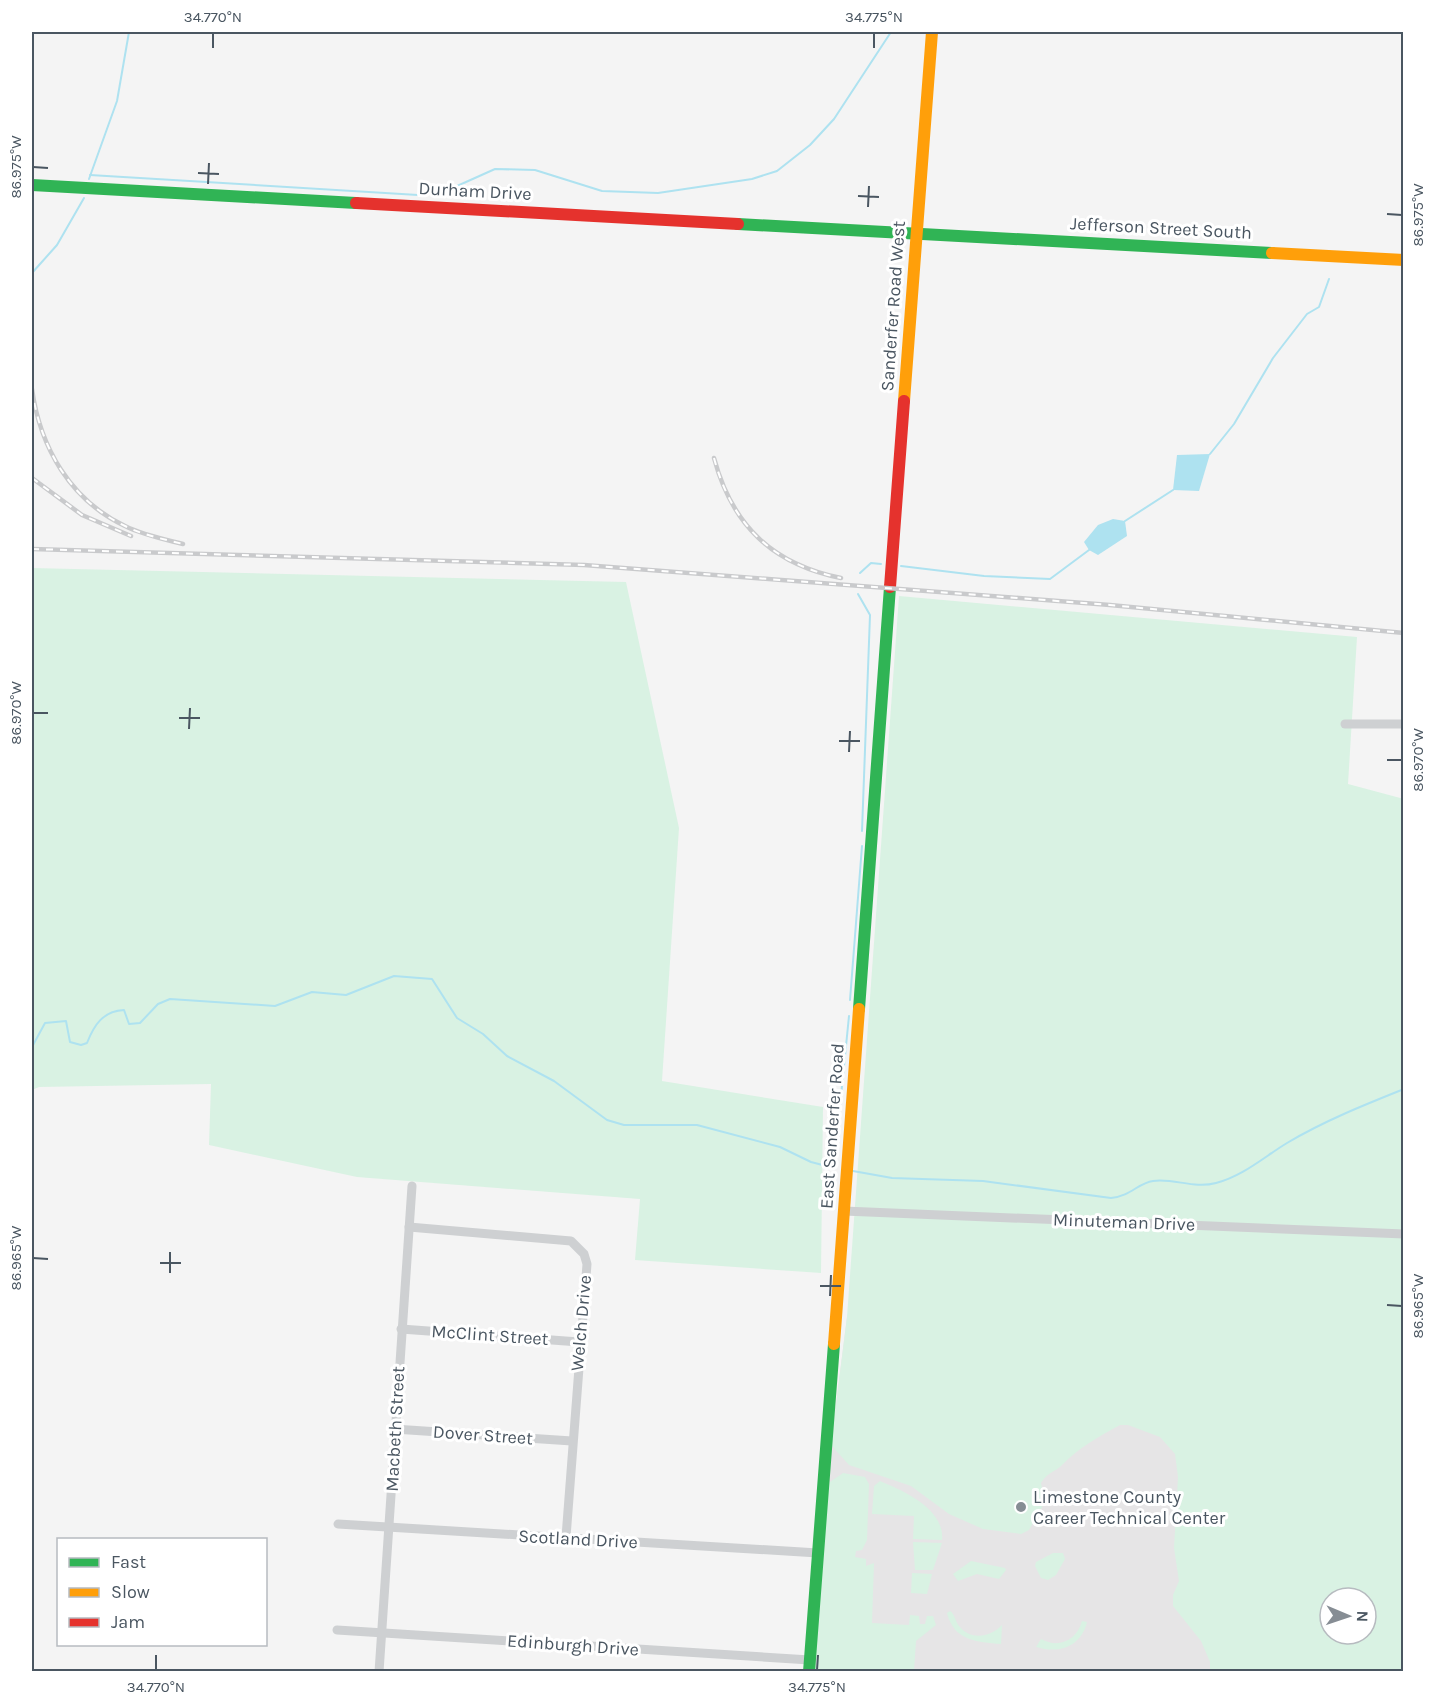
<svg xmlns="http://www.w3.org/2000/svg" width="1435" height="1703" viewBox="0 0 1435 1703" font-family="Karla,sans-serif">
	<rect width="100%" height="100%" fill="#f4f4f4"/>
	<polygon fill="#e6e5e6" points="847,1317 1227,1341 1210,1671 817,1672 826,1482"/>
	<g fill="#d9f2e3" fill-rule="evenodd">
		<polygon points="32,568 626,582 679,828 662,1081 823,1107 821,1273 635,1260 640,1199 357,1177 209,1145 211,1084 39,1087 32,1090"/>
		<path d="M 899,596 L 1357,637 L 1348,784 L 1404,799 L 1403,1671 L 1210,1671 L 1210,1662 L 1201,1641 L 1173,1606 L 1173,1595 L 1179,1581 L 1174,1548 L 1178,1477 L 1175,1454 L 1160,1437 L 1128,1425 L 1120,1425 C 1098,1437 1080,1447 1062,1465 C 1054,1473 1049,1471 1041,1483 L 1045,1502 L 1029,1530 L 1021,1534 L 983,1529 L 949,1514 L 911,1486 L 849,1465 L 831,1445 L 847,1317 ZM 1330,1598 L 1366,1598 L 1366,1634 L 1330,1634 Z"/>
		<polygon points="843,1473 865,1477 869,1484 867,1540 862,1550 856,1551 855,1557 866,1559 866,1566 874,1563 872,1623 909,1625 910,1615 919,1616 920,1624 925,1624 927,1616 933,1616 936,1625 916,1641 914,1671 812,1671 827,1484"/>
		<path d="M 880,1481 C 904,1491 945,1509 942,1540 L 913,1539 L 914,1516 L 872,1514 L 874,1486 Z"/>
		<polygon points="913,1542 942,1543 933,1570 915,1570"/>
		<polygon points="1053,1553 1063,1553 1065,1559 1056,1575 1048,1580 1041,1578 1035,1566 1036,1562"/>
		<polygon points="971,1561 1005,1568 1006,1570 999,1579 977,1574 958,1581 953,1574"/>
		<polygon points="912,1573 932,1574 927,1594 911,1593"/>
		<path d="M 950,1611 C 955,1614 955,1621 959,1626 C 971,1641 991,1637 1002,1625 L 1001,1644 C 977,1642 954,1641 947,1613 Z"/>
		<path d="M 1082,1621 L 1087,1622 C 1081,1647 1059,1654 1036,1647 L 1041,1639 C 1059,1649 1077,1640 1082,1621 Z"/>
	</g>
	<g fill="#aee2f0">
		<polygon points="1210,454 1199,491 1173,490 1177,455"/>
		<polygon points="1113,519 1125,521 1127,536 1098,555 1089,550 1084,542 1098,525"/>
	</g>
	<g fill="none" stroke-linecap="round" stroke-linejoin="round">
		<g stroke="#aee2f0" stroke-width="2">
			<polyline points="90,175 418,195"/>
			<polyline points="89,179 117,101 129,32"/>
			<polyline points="437,195 495,169 535,170 602,191 658,193 752,179 777,171 810,145 834,119 891,32"/>
			<polyline points="32,273 57,245 84,198"/>
			<polyline points="1210,454 1234,424 1273,358 1307,314 1319,307 1329,279"/>
			<polyline points="1125,521 1173,490"/>
			<polyline points="901,566 984,576 1050,579 1089,550"/>
			<polyline points="860,573 871,563 881,564"/>
			<polyline points="858,594 870,615 862,831"/>
			<polyline points="850,1000 862,846"/>
			<path d="M 32,1047 L 45,1023 L 66,1021 L 70,1042 L 81,1045 L 87,1043 C 94,1025 103,1011 124,1010 L 129,1024 L 140,1023 L 158,1004 L 170,999 L 275,1006 L 312,992 L 346,995 L 394,976 L 432,979 L 457,1018 L 483,1034 L 507,1056 L 554,1081 L 607,1120 L 624,1125 L 697,1125 L 780,1147 L 811,1162 L 834,1168"/>
			<polyline points="828,1168 835,1156 849,1016"/>
			<path d="M 853,1171 L 892,1178 L 983,1181 L 1111,1198 C 1131,1196 1138,1183 1153,1181 C 1174,1178 1194,1189 1216,1183 C 1243,1176 1264,1157 1287,1143 C 1324,1121 1364,1105 1404,1089"/>
		</g>
		<g stroke="#ced0d2" stroke-width="9">
			<polyline points="1345,724 1404,724"/>
			<polyline points="844,1211 1404,1234"/>
			<polyline points="409,1227 571,1241 584,1254 587,1264 566,1537"/>
			<polyline points="401,1329 579,1342"/>
			<polyline points="394,1429 572,1441"/>
			<polyline points="338,1524 818,1553"/>
			<polyline points="337,1630 810,1660"/>
			<polyline points="379,1672 412,1186"/>
		</g>
		<g stroke="#30b455" stroke-width="12">
			<polyline points="32,185 356,203"/>
			<polyline points="738,224 1272,253"/>
			<polyline points="859,1009 890,587"/>
			<polyline points="809,1672 834,1344"/>
		</g>
		<g stroke="#ff9f0a" stroke-width="12">
			<polyline points="1272,253 1404,260"/>
			<polyline points="904,401 932,32"/>
			<polyline points="834,1344 859,1009"/>
		</g>
		<g stroke="#e5322d" stroke-width="12">
			<polyline points="356,203 738,224"/>
			<polyline points="890,587 904,401"/>
		</g>
		<g stroke="#c9cacc" stroke-width="4.5">
			<g id="rail">
				<path d="M 32,389 C 40,447 70,500 125,526 C 143,535 163,539 183,544"/>
				<path d="M 714,458 C 732,525 772,564 841,578"/>
				<polyline points="32,478 82,515 131,536"/>
				<polyline points="32,549 584,565 1110,605 1404,633"/>
			</g>
		</g>
		<use href="#rail" stroke="#fff" stroke-width="2" stroke-dasharray="7" stroke-linecap="butt"/>
	</g>
	<path fill="none" stroke="#4a5661" stroke-width="2" d="M 213,48 L 213,33M 874,48 L 874,33M 33,167 L 48,168M 198,173 L 219,174M 208,184 L 209,163M 858,196 L 879,197M 868,207 L 869,186M 1387,214 L 1402,215M 33,713 L 48,713M 179,718 L 200,718M 189,729 L 190,708M 839,741 L 860,741M 849,752 L 850,731M 1387,760 L 1402,760M 33,1258 L 48,1259M 160,1263 L 181,1263M 170,1273 L 170,1252M 820,1286 L 841,1286M 830,1296 L 831,1275M 1387,1305 L 1402,1306M 156,1670 L 156,1655M 817,1670 L 818,1655"/>
	<circle fill="#868d94" stroke="#fff" stroke-width="2" cx="1021" cy="1507" r="6"/>
	<g text-anchor="middle" dominant-baseline="central" stroke-width="6" stroke-linejoin="round" paint-order="stroke">
		<g font-size="18" fill="#4a5661" stroke="#fff">
			<text transform="translate(475 191) rotate(3)">Durham Drive</text>
			<text transform="translate(1161 228) rotate(3)">Jefferson Street South</text>
			<text transform="translate(893 306) rotate(-86)">Sanderfer Road West</text>
			<text transform="translate(832 1126) rotate(-86)">East Sanderfer Road</text>
			<text transform="translate(1124 1222) rotate(2)">Minuteman Drive</text>
			<text transform="translate(581 1323) rotate(-85)">Welch Drive</text>
			<text transform="translate(490 1335) rotate(4)">McClint Street</text>
			<text transform="translate(395 1429) rotate(-87)">Macbeth Street</text>
			<text transform="translate(483 1435) rotate(4)">Dover Street</text>
			<text transform="translate(578 1539) rotate(3)">Scotland Drive</text>
			<text transform="translate(573 1645) rotate(4)">Edinburgh Drive</text>
		</g>
		<g font-size="18" fill="#4a5661" stroke="#fff" text-anchor="start">
			<text x="1033" y="1497">Limestone County<tspan x="1033" dy="21">Career Technical Center</tspan></text>
		</g>
	</g>
	<rect width="1435" height="1703" fill="none" stroke="#ffffff" stroke-width="66"/>
	<rect x="57" y="1538" width="210" height="108" fill="#ffffff" stroke="#b7bbc0" stroke-width="1.5"/>
	<rect x="69" y="1558" width="30" height="9" fill="#30b455" stroke="#b7bbc0" stroke-width="1.5"/>
	<text x="111" y="1568" font-size="18" fill="#4a5661">Fast</text>
	<rect x="69" y="1588" width="30" height="9" fill="#ff9f0a" stroke="#b7bbc0" stroke-width="1.5"/>
	<text x="111" y="1598" font-size="18" fill="#4a5661">Slow</text>
	<rect x="69" y="1618" width="30" height="9" fill="#e5322d" stroke="#b7bbc0" stroke-width="1.5"/>
	<text x="111" y="1628" font-size="18" fill="#4a5661">Jam</text>
	<g transform="translate(1348 1616) rotate(92)"><circle r="28" fill="#ffffff" stroke="#b7bbc0" stroke-width="1.5"/>
	<path d="M0-4.5L10 22L0 15L-10 22Z" fill="#868d94"/>
	<text y="-9" font-size="16" font-weight="bold" text-anchor="middle" fill="#4a5661">N</text>
	</g>
	<rect x="33" y="33" width="1369" height="1637" fill="none" stroke="#4a5661" stroke-width="2"/>
	<g font-size="15" text-anchor="middle" fill="#4a5661">
		<text x="213" y="22">34.770°N</text>
		<text x="874" y="22">34.775°N</text>
		<text transform="translate(16 167) rotate(-90)" y="5">86.975°W</text>
		<text transform="translate(1418 215) rotate(-90)" y="5">86.975°W</text>
		<text transform="translate(16 713) rotate(-90)" y="5">86.970°W</text>
		<text transform="translate(1418 760) rotate(-90)" y="5">86.970°W</text>
		<text transform="translate(16 1258) rotate(-90)" y="5">86.965°W</text>
		<text transform="translate(1418 1306) rotate(-90)" y="5">86.965°W</text>
		<text x="156" y="1692">34.770°N</text>
		<text x="817" y="1692">34.775°N</text>
	</g>
</svg>
